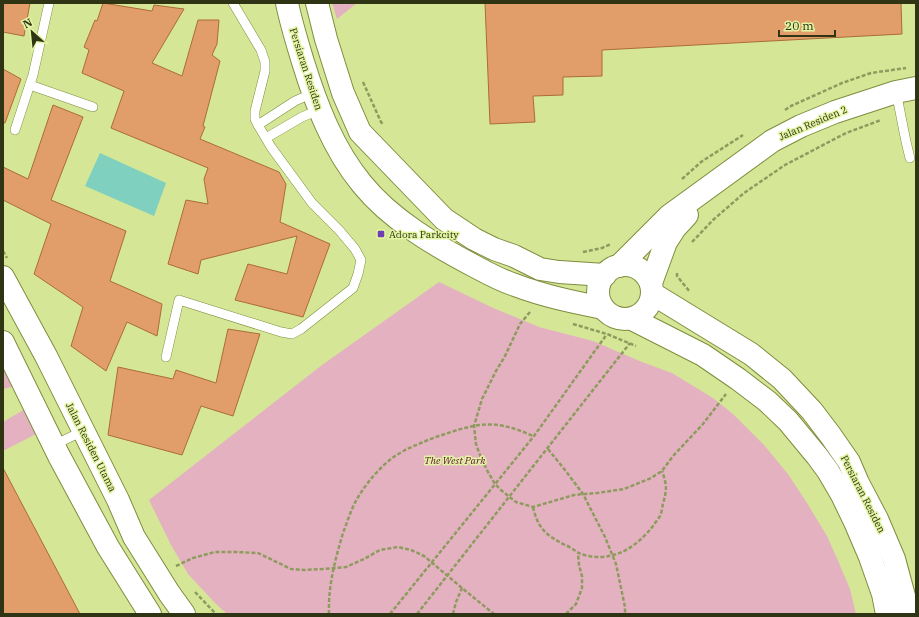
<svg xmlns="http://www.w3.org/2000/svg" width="919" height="617" viewBox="0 0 919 617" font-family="'IBM Plex Serif',serif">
	<rect width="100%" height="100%" fill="#d5e796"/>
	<g fill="#e4b1c1">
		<polygon points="332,3 357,3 337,19"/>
		<polygon points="439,282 491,307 539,327 593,341 642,362 672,373 713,398 733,414 764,445 788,474 807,503 827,536 839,563 850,589 856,614 227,614 215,603 188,574 171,545 149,500 322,365"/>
		<polygon points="3,356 40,432 3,451 3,422 25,409 15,386 3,389"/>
	</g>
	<polygon fill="#7fd0be" points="100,153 166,183 154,216 85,186"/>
	<g fill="#e19e6a" stroke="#ab6c37">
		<polygon points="3,3 30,3 24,36 3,32"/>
		<polygon points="103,3 152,11 154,5 184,9 152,63 182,76 198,20 219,20 217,44 212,55 220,61 203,126 205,127 200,139 279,172 286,184 280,222 330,244 303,317 235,300 248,264 287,274 297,236 201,260 198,274 168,264 186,200 208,204 204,179 208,168 111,128 124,91 82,73 89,50 84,47 95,20 97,21"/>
		<polygon points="485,3 901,3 902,34 602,50 602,76 563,77 563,95 533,96 535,122 490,124"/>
		<polygon points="3,69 21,79 5,123 3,123"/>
		<polygon points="53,105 83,117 51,200 126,231 110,281 162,304 157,336 127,322 106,371 71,346 83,307 34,274 51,224 3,200 3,167 28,179"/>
		<polygon points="228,329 260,334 233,416 201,406 182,455 108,435 118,367 173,379 176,370 216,383"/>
		<polygon points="3,468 80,614 3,614"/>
	</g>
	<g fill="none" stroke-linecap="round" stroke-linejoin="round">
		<g stroke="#7e8d3e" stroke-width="10">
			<g id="service">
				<polyline points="30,85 93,107"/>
				<path d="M 896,92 C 901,114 904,136 910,158"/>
				<polyline points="258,125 295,101 313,93"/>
				<polyline points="15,130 33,75 49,3"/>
				<polyline points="266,138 302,117 319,110"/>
				<polyline points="166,357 179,300 281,332 292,334 301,329 353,288 358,274 361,260 355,249 339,230 312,203 271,147 258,125 255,119 255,111 265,71 265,62 261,50 233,3"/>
				<polyline points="54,445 83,431"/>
			</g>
		</g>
		<g stroke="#7e8d3e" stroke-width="24">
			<g id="tertiary">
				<path d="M 287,3 C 291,23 297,42 303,62 C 316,104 333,149 362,184 C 391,220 436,246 476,267 C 489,274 502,281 515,285 C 544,296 573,302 603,308"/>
				<polyline points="317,3 326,39 343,93 360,132 444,219 474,239 494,249 514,256 540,269 559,272 605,275"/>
				<circle cx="625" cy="292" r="27"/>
				<polyline points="619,266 669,216 772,141 801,126 835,112 896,92 916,88"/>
				<polyline points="3,277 46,356 118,500 134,537 169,593 184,614"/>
				<polyline points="651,283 666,242 675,228 687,215"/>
				<polyline points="653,294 751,354 782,379 812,411 831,436 849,462 858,483 877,519 894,559 904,596 908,614"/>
				<polyline points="632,319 703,355 738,379 767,401 788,421 817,456 828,471 842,495 855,522 870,557 883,594 887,614"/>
				<polyline points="3,342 59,456 108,547 150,614"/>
			</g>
		</g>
		<g stroke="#8e9b5e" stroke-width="2.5" stroke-dasharray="4 2" stroke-linecap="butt">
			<polyline points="363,82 381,122 383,124"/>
			<polyline points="785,110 791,106 842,83 871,73 906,68"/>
			<polyline points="682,179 701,162 743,135"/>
			<polyline points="692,242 713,220 744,193 785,165 846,133 881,120"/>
			<polyline points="3,251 7,258"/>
			<polyline points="583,252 602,248 611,244"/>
			<polyline points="677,273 677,276 690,292"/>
			<polyline points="530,312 520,324 505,356 496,371 482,399 474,426 476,444 481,458 488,472 495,484 501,490 516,502 533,507 574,495 597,493 624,489 651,478 662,471 673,456 703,424 726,394"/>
			<polyline points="573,324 607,334 636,346"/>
			<polyline points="548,449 565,470 583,494 605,537 616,564 625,607 625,614"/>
			<path d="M 533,507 C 538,529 546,535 565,545 C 571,547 576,552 581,554 C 589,557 600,558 609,556 C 627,553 642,540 653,526 C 655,523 658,519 660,516 C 662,512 662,507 663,504 C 667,489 667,485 662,471"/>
			<polyline points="176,566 193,558 215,552 235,552 258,553 291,569 304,570 324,569 346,567 364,559 380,550 398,547 411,550 424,556 468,593 494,614"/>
			<polyline points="195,592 216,614"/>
			<path d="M 329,614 C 328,586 335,560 343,533 C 348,520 352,506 360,494 C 369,480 381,466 395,456 C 398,454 402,452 405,450 C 416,445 427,440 439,436 C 460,429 482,421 504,426 C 514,428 524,432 533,436"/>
			<polyline points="390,614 534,436 607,334"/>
			<polyline points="417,614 630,343"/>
			<polyline points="453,614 456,602 462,588"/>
			<polyline points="566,614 576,604 582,588 582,576 579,565 578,553"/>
		</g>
		<use href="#service" stroke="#fff" stroke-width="9"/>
		<use href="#tertiary" stroke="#fff" stroke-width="22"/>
	</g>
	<rect fill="#6f3eb5" stroke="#e3f4a3" stroke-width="1.5" x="377" y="230" width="8" height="8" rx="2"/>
	<g text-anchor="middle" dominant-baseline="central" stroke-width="3" stroke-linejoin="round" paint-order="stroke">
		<g font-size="10" fill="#2f3514" stroke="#e3f4a3">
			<text transform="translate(306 69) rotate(72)">Persiaran Residen</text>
			<text transform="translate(813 123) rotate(-23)">Jalan Residen 2</text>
			<text transform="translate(91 447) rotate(63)">Jalan Residen Utama</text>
			<text transform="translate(863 494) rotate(63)">Persiaran Residen</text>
		</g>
		<g font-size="10" fill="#2f3514" stroke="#e3f4a3" text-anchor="start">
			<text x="389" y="234">Adora Parkcity</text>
		</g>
		<g font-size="10" font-style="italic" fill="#5d0f33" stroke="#e3f4a3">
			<text x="455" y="460">The West Park</text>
		</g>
	</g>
	<rect width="919" height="617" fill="none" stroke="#2f3514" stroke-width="8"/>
	<g transform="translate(32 32) rotate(333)" stroke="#e3f4a3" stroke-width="3" paint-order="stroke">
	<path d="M0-3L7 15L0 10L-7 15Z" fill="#2f3514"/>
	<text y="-6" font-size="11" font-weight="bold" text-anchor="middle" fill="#2f3514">N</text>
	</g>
	<path d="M779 30v6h56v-6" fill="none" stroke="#2f3514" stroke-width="2"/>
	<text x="785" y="30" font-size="12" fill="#2f3514" stroke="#e3f4a3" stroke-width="3" paint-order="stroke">20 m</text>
</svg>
